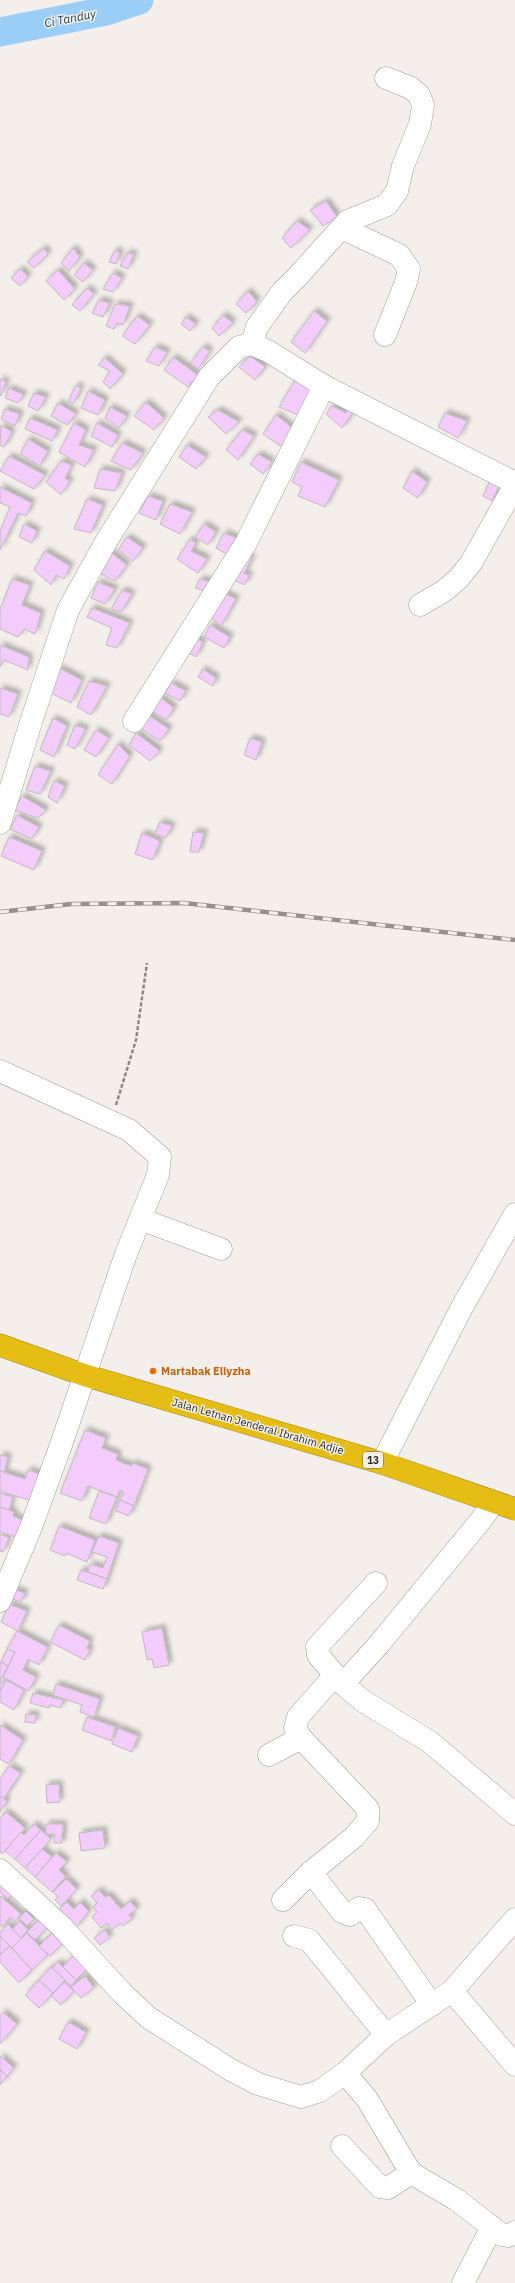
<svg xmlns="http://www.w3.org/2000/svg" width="515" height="2283" viewBox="0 0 515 2283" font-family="'IBM Plex Sans',sans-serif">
	<defs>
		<filter id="shadow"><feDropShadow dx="3.5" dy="-3.5" stdDeviation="2" flood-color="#0004"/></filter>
	</defs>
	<rect width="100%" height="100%" fill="#f4efea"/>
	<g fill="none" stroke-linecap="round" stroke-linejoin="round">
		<polyline stroke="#9acef6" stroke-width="29" points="0,32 106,11 139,0"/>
	</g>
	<g fill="#f4ccfc" stroke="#bfbac0" filter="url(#shadow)">
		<polygon points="326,201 337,217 323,226 310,210"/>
		<polygon points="297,221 310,230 291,248 282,238"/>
		<polygon points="44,248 48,254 34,268 27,262"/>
		<polygon points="73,248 80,257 69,271 61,263"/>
		<polygon points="115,250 120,253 116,264 109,262"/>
		<polygon points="127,253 134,254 128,269 120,266"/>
		<polygon points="84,263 93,270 83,282 74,275"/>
		<polygon points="20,269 28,276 20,286 11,278"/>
		<polygon points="58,270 75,289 64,300 46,281"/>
		<polygon points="113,273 122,278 113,292 103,289"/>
		<polygon points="87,288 94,294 80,311 72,305"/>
		<polygon points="248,291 257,302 246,313 236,304"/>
		<polygon points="99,300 110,303 103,317 92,313"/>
		<polygon points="115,304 130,306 123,325 117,323 114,329 106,326"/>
		<polygon points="314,311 327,321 305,353 291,342"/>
		<polygon points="223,315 233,323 219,336 212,328"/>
		<polygon points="137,316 150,325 135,344 122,336"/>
		<polygon points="186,317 196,324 190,331 181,324"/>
		<polygon points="155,347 167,352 159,366 146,361"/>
		<polygon points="203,347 210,351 198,369 190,363"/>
		<polygon points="250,356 265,367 255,380 239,367"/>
		<polygon points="173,357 198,375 188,387 164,370"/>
		<polygon points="105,358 123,374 110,389 103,382 110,371 98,365"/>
		<polygon points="0,379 6,382 1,396 0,395"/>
		<polygon points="295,380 313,390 298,415 279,407"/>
		<polygon points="76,385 81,388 73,404 68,401"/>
		<polygon points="9,388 24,395 18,403 5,398"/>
		<polygon points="88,391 105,400 98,415 81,408"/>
		<polygon points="34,393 46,397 38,411 28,406"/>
		<polygon points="146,402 164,418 154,430 134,416"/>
		<polygon points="58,403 76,414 67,425 51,416"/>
		<polygon points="349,403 356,408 342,428 326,414 332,406 346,413"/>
		<polygon points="110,407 127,416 119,428 105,418"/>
		<polygon points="5,409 20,414 15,426 1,419"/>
		<polygon points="218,410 239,422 226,434 208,417"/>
		<polygon points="445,413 467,421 458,438 438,427"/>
		<polygon points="276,415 294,429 282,447 263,434"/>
		<polygon points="30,418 58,430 52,441 25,429"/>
		<polygon points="74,423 86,430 79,445 94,450 85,467 59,452"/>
		<polygon points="97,423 118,435 112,447 91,436"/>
		<polygon points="1,425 12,432 4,447 0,445"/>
		<polygon points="242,430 254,436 238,460 226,450"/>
		<polygon points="28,439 48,451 40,466 20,454"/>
		<polygon points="122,443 143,453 131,470 111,461"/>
		<polygon points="187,445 206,457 196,469 179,457"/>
		<polygon points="258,454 272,462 263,474 250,464"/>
		<polygon points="9,456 45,475 34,489 0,471"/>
		<polygon points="61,461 72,465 65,478 70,481 61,495 46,482"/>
		<polygon points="301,462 339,480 325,507 298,496 302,487 292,482"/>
		<polygon points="100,469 122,473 115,491 94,488"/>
		<polygon points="412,471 427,482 418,498 403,488"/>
		<polygon points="492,476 502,480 492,501 483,496"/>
		<polygon points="0,487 32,503 26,516 18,513 0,550 0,531 10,507 0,503"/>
		<polygon points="148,496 163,501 156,520 139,513"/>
		<polygon points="87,499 103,505 91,533 74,529"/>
		<polygon points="170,504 192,512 180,534 160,524"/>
		<polygon points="24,524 37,531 32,543 19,537"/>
		<polygon points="204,524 216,532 208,545 195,537"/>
		<polygon points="224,533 239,539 230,556 216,548"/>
		<polygon points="127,537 143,548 133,561 118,550"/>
		<polygon points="190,539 196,543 191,551 207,559 198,573 177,559"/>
		<polygon points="45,551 70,566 64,579 56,575 51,585 34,570"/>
		<polygon points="110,552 127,565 115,581 101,574"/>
		<polygon points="243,557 252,557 244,574 250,575 244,585 231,578"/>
		<polygon points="12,579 30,585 22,605 41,613 35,634 24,629 18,637 0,629 0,609"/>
		<polygon points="200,579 211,582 205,591 195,588"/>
		<polygon points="98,582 115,589 105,604 91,598"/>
		<polygon points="122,590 132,594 121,612 111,609"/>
		<polygon points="224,593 236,599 221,626 211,617"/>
		<polygon points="92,608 130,623 117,648 106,645 112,628 87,617"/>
		<polygon points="210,625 230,637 224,648 204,637"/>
		<polygon points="195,638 203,642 196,657 187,652"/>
		<polygon points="0,645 29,657 28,670 4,660 0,667"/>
		<polygon points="59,668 82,680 71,703 49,692"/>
		<polygon points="203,669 216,678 213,686 198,677"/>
		<polygon points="89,681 107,686 91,715 77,707"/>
		<polygon points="171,683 186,691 180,701 165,693"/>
		<polygon points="0,688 18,694 9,717 0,714"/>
		<polygon points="160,697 174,708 166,720 152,711"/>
		<polygon points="147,714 169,729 160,741 139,727"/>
		<polygon points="53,718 67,726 54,757 40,750"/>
		<polygon points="75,725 86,729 75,749 67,745"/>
		<polygon points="96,730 109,738 96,757 84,750"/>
		<polygon points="136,733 160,751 150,761 129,745"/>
		<polygon points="250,738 262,742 256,760 244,755"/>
		<polygon points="118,744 130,756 112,784 98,775"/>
		<polygon points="35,766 51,771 40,794 26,790"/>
		<polygon points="54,781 65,786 57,803 48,797"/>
		<polygon points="22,796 46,810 38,818 14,810"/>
		<polygon points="17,815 39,827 32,839 10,829"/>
		<polygon points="160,822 172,826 166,838 155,833"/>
		<polygon points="193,832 204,833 199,852 190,852"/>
		<polygon points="142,833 160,841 153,860 135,854"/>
		<polygon points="9,837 42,851 34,870 1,856"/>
		<polygon points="85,1430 106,1438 102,1448 118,1454 116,1460 131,1466 133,1463 148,1469 134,1506 120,1500 124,1492 120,1490 117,1497 88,1486 82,1501 60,1493"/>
		<polygon points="0,1455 8,1457 4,1472 0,1471"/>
		<polygon points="28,1470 40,1474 32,1501 0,1491 0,1471 25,1479"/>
		<polygon points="99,1491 117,1497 106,1524 89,1518"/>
		<polygon points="0,1493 13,1497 9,1510 0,1507"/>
		<polygon points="120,1500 134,1506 129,1516 116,1511"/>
		<polygon points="0,1507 14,1512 13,1516 25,1521 19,1538 0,1532"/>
		<polygon points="59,1526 95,1540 87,1562 66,1553 65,1556 50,1550"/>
		<polygon points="0,1534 9,1538 3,1552 0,1551"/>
		<polygon points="99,1536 119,1543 107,1579 88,1572 90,1564 103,1568 107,1557 92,1552"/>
		<polygon points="81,1570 107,1579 103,1589 77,1580"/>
		<polygon points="13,1589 25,1593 21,1602 10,1598"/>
		<polygon points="9,1604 27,1611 18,1631 1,1622"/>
		<polygon points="59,1625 90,1641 87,1648 90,1650 85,1660 50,1642"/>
		<polygon points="162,1628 169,1665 154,1668 152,1659 147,1660 142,1632"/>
		<polygon points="17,1631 48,1647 39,1665 28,1659 23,1670 36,1677 29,1691 3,1677 15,1652 7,1649"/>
		<polygon points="7,1649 15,1652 8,1666 1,1662"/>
		<polygon points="1,1662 8,1666 0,1681 0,1663"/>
		<polygon points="6,1680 24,1690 14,1710 0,1702 0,1691"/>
		<polygon points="0,1681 4,1684 0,1691"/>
		<polygon points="56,1684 100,1699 94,1717 80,1712 82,1705 53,1695"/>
		<polygon points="33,1693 63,1700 61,1708 50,1705 49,1708 30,1703"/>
		<polygon points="26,1714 36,1715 35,1723 25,1722"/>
		<polygon points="87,1717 116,1727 111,1741 82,1730"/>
		<polygon points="0,1725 23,1740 9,1764 0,1759"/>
		<polygon points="118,1728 138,1736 132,1752 112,1744"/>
		<polygon points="9,1766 21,1773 4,1798 0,1796 0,1779"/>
		<polygon points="59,1784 60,1802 47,1803 46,1785"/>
		<polygon points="0,1796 7,1801 0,1812"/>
		<polygon points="6,1812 25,1828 2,1854 0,1852 0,1818"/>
		<polygon points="34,1824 41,1830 15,1859 5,1851 21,1832 24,1835"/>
		<polygon points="46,1824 63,1824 62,1843 54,1843 55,1834 46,1834"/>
		<polygon points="41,1830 51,1839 25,1868 15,1859"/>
		<polygon points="103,1830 105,1848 81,1851 79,1833"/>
		<polygon points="42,1849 52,1857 35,1877 25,1868"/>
		<polygon points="56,1853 67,1862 59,1870 66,1876 52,1892 35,1877"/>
		<polygon points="0,1872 18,1888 8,1899 0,1892"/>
		<polygon points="66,1879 77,1889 61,1906 55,1900 58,1897 53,1892"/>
		<polygon points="99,1890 105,1897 109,1895 121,1909 130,1901 137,1909 129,1915 132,1919 123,1926 120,1923 112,1930 107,1923 101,1928 92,1917 97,1912 93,1907 97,1903 91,1896"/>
		<polygon points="0,1896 21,1914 15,1922 10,1917 2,1927 0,1925"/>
		<polygon points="67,1902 74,1909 80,1902 89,1911 76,1928 58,1910"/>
		<polygon points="26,1911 34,1919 27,1926 19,1918"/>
		<polygon points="46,1913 54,1921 35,1940 27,1932"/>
		<polygon points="20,1921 28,1930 21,1938 12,1929"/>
		<polygon points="8,1924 22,1939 12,1948 0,1936 0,1932"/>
		<polygon points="105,1930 110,1937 100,1945 94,1938"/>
		<polygon points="27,1933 48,1955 32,1970 12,1948"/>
		<polygon points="52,1933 62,1944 50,1956 39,1946"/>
		<polygon points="0,1936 10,1946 0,1955"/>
		<polygon points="10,1946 32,1970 19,1983 0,1962 0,1955"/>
		<polygon points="74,1955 88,1968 76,1980 63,1967"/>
		<polygon points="58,1962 76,1980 71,1986 52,1968"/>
		<polygon points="51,1967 65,1980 53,1993 39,1980"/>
		<polygon points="85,1976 94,1988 81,1998 71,1987"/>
		<polygon points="39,1980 53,1993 39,2008 25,1995"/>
		<polygon points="64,1982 74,1991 61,2005 51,1996"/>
		<polygon points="3,2012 17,2024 0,2044 0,2016"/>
		<polygon points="68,2022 86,2032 77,2049 59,2039"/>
		<polygon points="0,2056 14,2068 7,2076 0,2070"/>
		<polygon points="0,2070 7,2076 0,2085"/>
	</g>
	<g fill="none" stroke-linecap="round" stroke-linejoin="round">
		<g stroke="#a29d99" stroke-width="23">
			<g id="minor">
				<polyline points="342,228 399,255 409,269 406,282 385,335"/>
				<polyline points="252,344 257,327 282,292 299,275 324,247 348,221 387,205 397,191 403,166 420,124 423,105 419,95 411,88 386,78"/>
				<polyline points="420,605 444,591 459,578 471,563 515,485"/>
				<polyline points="134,721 246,543 324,386"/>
				<polyline points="0,823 31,722 68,610 107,540 209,377 239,347 252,344 268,351 324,386 515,483"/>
				<polyline points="0,1071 129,1130 160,1157 158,1175 126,1254 61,1445 31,1527 0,1601"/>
				<polyline points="140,1219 221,1249"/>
				<polyline points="382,1463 461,1309 515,1214"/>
				<polyline points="494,1502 481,1520 380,1643 343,1684 363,1701 430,1742 515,1814"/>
				<polyline points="335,1675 318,1655 317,1647 376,1583"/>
				<polyline points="269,1755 301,1738"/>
				<polyline points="0,1870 61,1926 123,1994 149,2018 231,2070 258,2084 301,2097 320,2091 345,2073 386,2035 452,1991 515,1919"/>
				<polyline points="311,1872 342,1912 350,1915 359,1908 365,1909 432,2005"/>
				<polyline points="283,1900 311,1872 354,1837 368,1821 368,1809 301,1738 295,1728 298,1717 335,1675 343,1684"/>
				<polyline points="294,1936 309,1940 386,2035"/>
				<polyline points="452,1991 515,2065"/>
				<polyline points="345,2073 367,2099 411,2173 457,2200 502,2235 508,2236 515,2232"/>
				<polyline points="342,2146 380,2187 388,2188 411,2173"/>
				<polyline points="463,2283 492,2227"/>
			</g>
		</g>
		<g stroke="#a58a1b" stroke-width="23">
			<polyline id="highway" points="0,1345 84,1375 382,1463 515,1509"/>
		</g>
		<polyline stroke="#8c8985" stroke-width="2.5" stroke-dasharray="4 2" stroke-linecap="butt" points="116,1105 136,1040 147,963"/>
		<use href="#minor" stroke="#fff" stroke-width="22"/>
		<use href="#highway" stroke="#e6bd14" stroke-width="22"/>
		<g stroke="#95928e" stroke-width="4.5">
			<polyline id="rail" points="0,912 71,904 184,903 515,940"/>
		</g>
		<use href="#rail" stroke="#f4efea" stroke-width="3" stroke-dasharray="9" stroke-linecap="butt"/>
	</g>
	<circle fill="#e8710a" stroke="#f4efea" stroke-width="1.5" cx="153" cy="1371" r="4"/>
	<g text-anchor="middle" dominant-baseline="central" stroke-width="3" stroke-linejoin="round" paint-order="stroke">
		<rect fill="#f4efea" stroke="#696663" stroke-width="1" x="363" y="1452" width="20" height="16" rx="3"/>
		<g font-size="10" font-weight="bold" fill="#2d2b29">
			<text x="373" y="1460">13</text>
		</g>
		<g font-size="11" font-weight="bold" fill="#c56008" stroke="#f4efea" text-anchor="start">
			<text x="161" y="1371">Martabak Ellyzha</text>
		</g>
		<g font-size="11" fill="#2d2b29" stroke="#f4efea">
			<text transform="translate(258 1426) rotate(16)">Jalan Letnan Jenderal Ibrahim Adjie</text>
		</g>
		<g font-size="12" font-style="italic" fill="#163e59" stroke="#f4efea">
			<text transform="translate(70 18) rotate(-11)">Ci Tanduy</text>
		</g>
	</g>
</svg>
